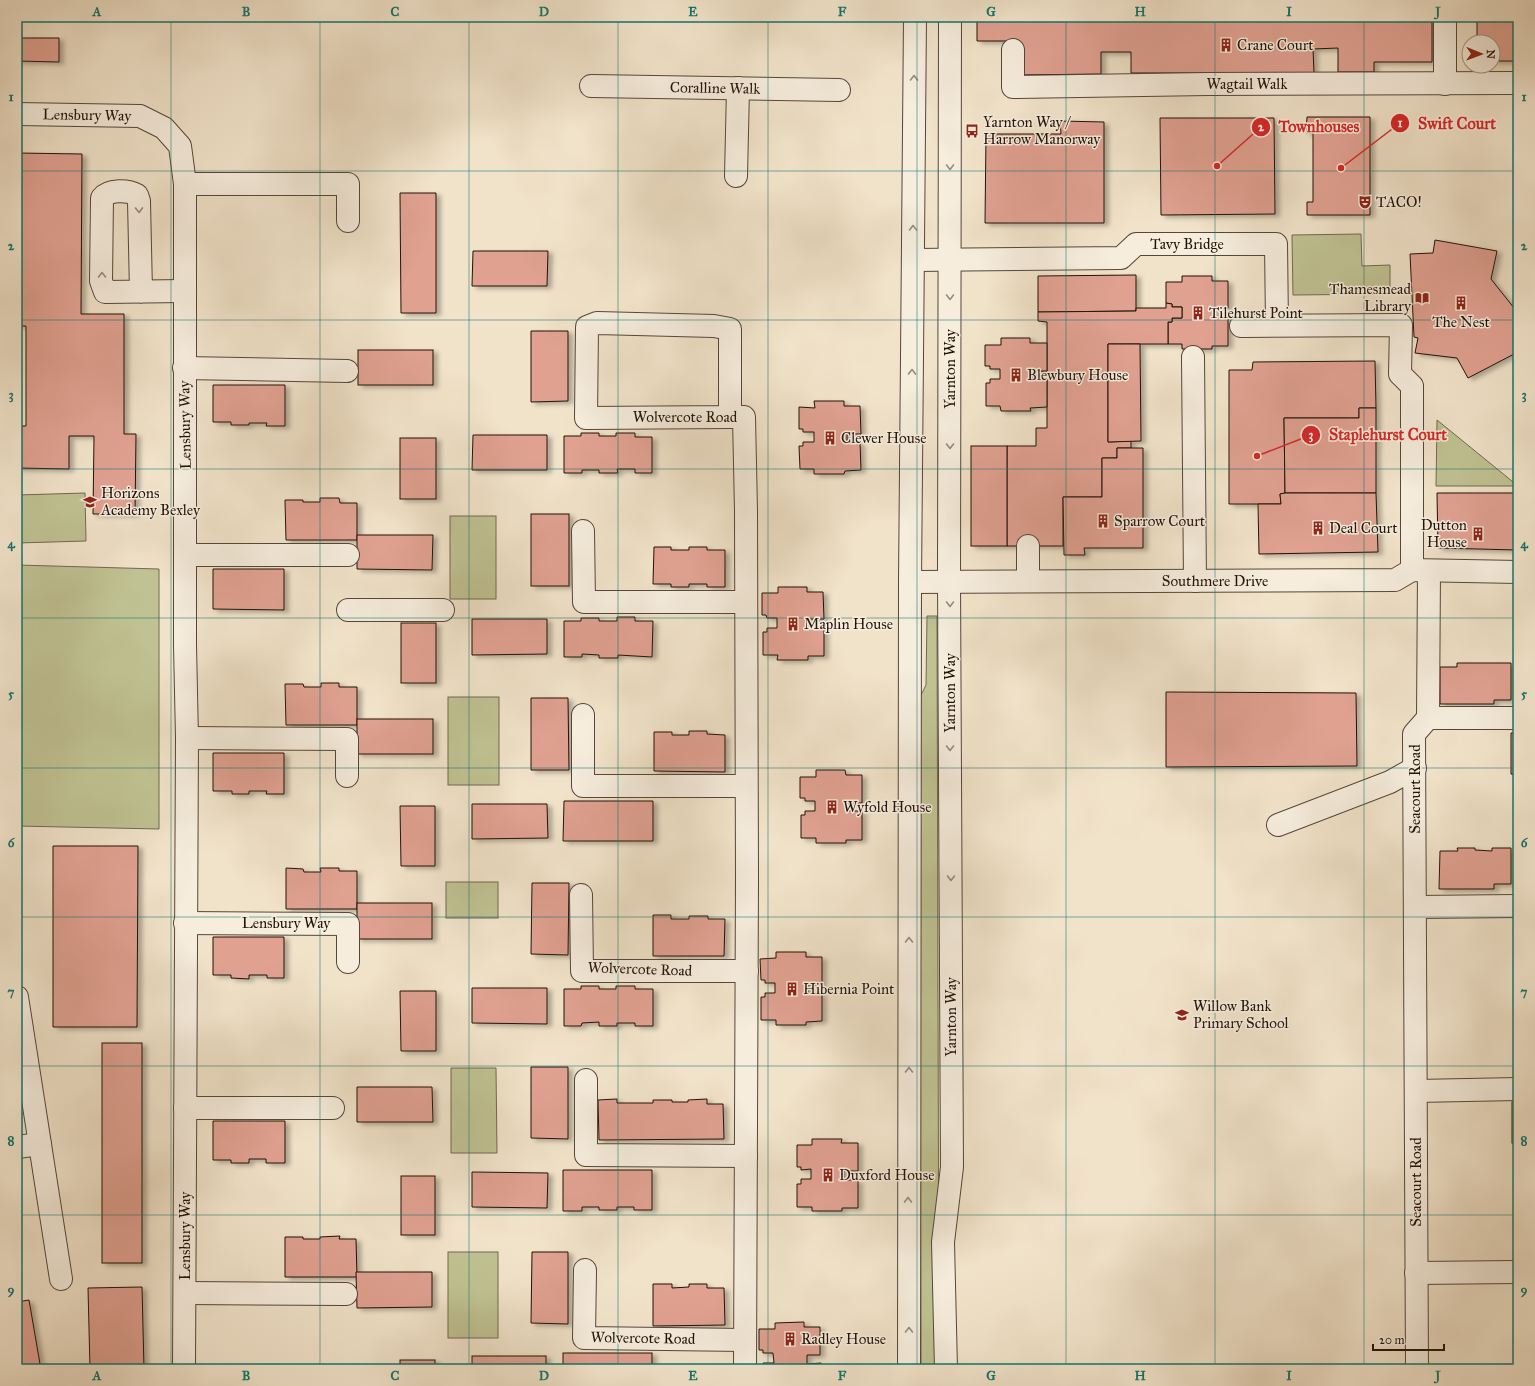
<svg xmlns="http://www.w3.org/2000/svg" width="1535" height="1386" viewBox="0 0 1535 1386" font-family="'IM FELL Great Primer',serif">
	<defs>
		<filter id="shadow"><feDropShadow dx="4.5" dy="2.5" stdDeviation="2" flood-color="#0004"/></filter>
	</defs>
	<rect width="100%" height="100%" fill="#f1e3ca"/>
	<filter id="stains"><feTurbulence type="fractalNoise" baseFrequency=".005" numOctaves="4"/><feColorMatrix values="0 0 0 0 .2 0 0 0 0 .09 0 0 0 0 .02 0 0 0 .5 -.17"/></filter>
	<radialGradient id="worn" r=".72"><stop offset=".6" stop-color="#630" stop-opacity="0"/><stop offset="1" stop-color="#630" stop-opacity=".3"/></radialGradient>
	<g fill="#c0c293" stroke="#706a4f">
		<polygon points="1361,234 1362,266 1390,265 1390,294 1293,295 1292,235"/>
		<polygon points="1437,420 1518,486 1436,486"/>
		<polygon points="85,493 86,541 17,543 17,495"/>
		<rect x="450" y="516" width="46" height="83"/>
		<polygon points="17,565 159,569 159,829 17,826"/>
		<polygon points="927,616 937,616 939,1369 921,1369 920,697 926,685"/>
		<rect x="448" y="697" width="51" height="88"/>
		<rect x="446" y="882" width="52" height="36"/>
		<polygon points="451,1068 496,1068 497,1153 451,1153"/>
		<rect x="448" y="1252" width="50" height="86"/>
	</g>
	<g fill="#e0a191" stroke="#21130b" filter="url(#shadow)">
		<polygon points="977,17 1432,17 1432,62 1374,62 1374,72 1338,72 1338,48 1313,49 1314,73 1131,73 1131,52 1101,52 1101,74 1020,75 1020,41 977,41"/>
		<polygon points="1477,17 1518,17 1518,61 1493,61 1493,42 1477,42"/>
		<polygon points="17,38 59,38 59,62 17,61"/>
		<polygon points="1307,117 1370,117 1370,215 1307,215 1307,202 1313,202 1313,133 1306,133"/>
		<polygon points="1160,118 1274,118 1275,214 1161,215"/>
		<polygon points="1060,121 1104,122 1104,223 985,223 986,134 1061,134"/>
		<polygon points="17,153 82,154 81,314 124,314 124,434 136,434 135,514 93,514 94,436 69,436 69,469 17,468 17,426 26,426 26,326 17,326"/>
		<polygon points="400,193 436,193 436,313 401,313"/>
		<polygon points="1435,240 1497,251 1491,279 1518,313 1518,352 1468,378 1457,358 1415,353 1418,338 1414,337 1410,254 1433,253"/>
		<polygon points="473,251 548,251 547,286 472,286"/>
		<polygon points="1136,275 1136,311 1038,312 1038,276"/>
		<polygon points="1182,276 1212,276 1212,281 1228,281 1228,308 1214,309 1215,318 1228,318 1228,346 1212,346 1212,349 1182,349 1182,344 1168,344 1168,322 1172,322 1172,318 1182,318 1182,307 1172,307 1172,304 1166,303 1166,282 1182,282"/>
		<polygon points="1166,303 1172,304 1172,307 1182,307 1182,318 1172,318 1172,322 1168,322 1168,344 1108,344 1108,442 1131,441 1131,448 1117,448 1117,458 1102,458 1102,497 1063,497 1063,546 1007,546 1007,446 1036,446 1036,428 1047,428 1047,379 1033,379 1033,371 1047,371 1047,322 1038,321 1038,312 1136,311 1136,308 1166,308"/>
		<polygon points="531,331 568,331 568,401 531,402"/>
		<polygon points="1001,338 1030,338 1030,343 1047,343 1047,371 1033,371 1033,379 1047,379 1047,407 1030,408 1031,411 1001,411 1000,406 986,406 986,383 990,383 990,379 1000,379 1000,369 990,369 990,366 985,366 985,345 1001,345"/>
		<polygon points="1108,344 1140,344 1141,441 1108,442"/>
		<rect x="358" y="350" width="75" height="35"/>
		<polygon points="1375,361 1376,408 1359,408 1359,418 1284,418 1285,493 1280,494 1281,504 1229,504 1229,370 1252,370 1253,362"/>
		<polygon points="213,385 285,385 285,426 266,426 267,423 249,423 249,425 231,425 231,422 213,422"/>
		<polygon points="814,401 844,401 844,406 860,406 861,434 847,434 847,442 860,442 861,470 845,471 844,474 814,474 814,469 800,469 799,446 803,446 803,442 814,442 814,432 803,432 803,429 799,429 799,407 815,408"/>
		<polygon points="1359,408 1376,408 1376,493 1285,493 1284,418 1359,418"/>
		<polygon points="581,433 599,433 599,436 616,436 616,433 635,433 635,437 652,437 652,473 635,473 635,469 617,469 618,473 599,473 599,470 582,470 582,473 564,473 564,436 581,436"/>
		<polygon points="473,435 547,435 547,470 472,470"/>
		<rect x="400" y="438" width="36" height="61"/>
		<rect x="971" y="446" width="36" height="100"/>
		<polygon points="1117,448 1143,448 1143,548 1084,548 1085,555 1064,555 1063,497 1102,497 1102,458 1117,458"/>
		<polygon points="1285,493 1376,493 1378,552 1259,554 1258,504 1281,504 1280,494"/>
		<polygon points="1437,493 1518,493 1518,550 1438,548"/>
		<polygon points="320,498 339,498 340,503 357,503 357,540 286,540 285,500 303,500 303,502 320,502"/>
		<rect x="531" y="514" width="38" height="72"/>
		<polygon points="357,535 433,535 432,570 357,569"/>
		<polygon points="654,547 671,547 671,550 689,550 689,547 707,547 707,550 725,550 725,587 707,587 707,584 689,584 689,587 671,587 671,584 653,584"/>
		<polygon points="213,569 284,569 284,610 213,609"/>
		<polygon points="778,587 807,587 807,592 823,592 824,619 810,619 810,628 824,628 824,656 808,656 808,660 777,660 778,655 763,655 763,632 767,632 767,628 777,628 777,618 767,618 766,615 762,615 762,593 778,593"/>
		<polygon points="617,617 635,617 635,621 653,621 652,657 618,655 618,658 599,658 599,655 582,654 582,657 564,657 564,621 581,621 581,618 599,618 599,621 617,621"/>
		<polygon points="472,619 547,619 547,654 472,655"/>
		<rect x="401" y="623" width="35" height="60"/>
		<polygon points="1457,663 1511,663 1511,700 1494,700 1494,704 1440,704 1440,667 1457,667"/>
		<polygon points="321,683 339,683 339,687 357,687 357,725 286,725 285,684 303,684 304,687 321,687"/>
		<polygon points="1166,692 1356,693 1357,766 1166,767"/>
		<polygon points="531,698 568,698 569,770 531,770"/>
		<rect x="357" y="719" width="76" height="35"/>
		<polygon points="689,731 707,731 707,734 725,735 725,772 654,771 654,732 672,732 672,735 689,735"/>
		<polygon points="1511,733 1518,733 1518,775 1511,774"/>
		<polygon points="213,753 284,753 284,794 266,794 267,791 249,791 249,794 232,794 232,791 213,791"/>
		<polygon points="816,770 845,770 846,775 862,775 862,803 848,803 848,811 862,811 862,840 846,840 846,843 816,843 816,838 801,838 801,815 805,815 805,811 815,811 815,801 805,801 805,798 800,798 800,777 816,777"/>
		<polygon points="564,801 653,801 653,841 563,841"/>
		<polygon points="472,804 547,804 548,838 472,839"/>
		<polygon points="400,806 435,806 435,866 401,866"/>
		<polygon points="53,846 138,846 137,1027 53,1027"/>
		<polygon points="1457,848 1475,848 1475,850 1492,851 1492,848 1511,848 1511,884 1494,884 1494,889 1439,889 1440,851 1458,851"/>
		<polygon points="286,868 303,869 304,872 321,872 320,868 339,868 339,871 357,871 357,909 286,909"/>
		<polygon points="532,883 569,883 568,955 531,954"/>
		<rect x="357" y="903" width="75" height="36"/>
		<polygon points="653,915 671,915 671,919 689,919 689,916 708,916 708,919 725,919 724,956 653,956"/>
		<polygon points="213,937 284,937 284,978 267,978 267,975 249,975 249,979 231,978 231,975 213,975"/>
		<polygon points="776,952 806,952 806,957 822,957 822,985 808,985 808,993 822,993 822,1021 806,1022 806,1025 776,1025 776,1020 761,1020 761,997 765,997 765,993 775,993 775,983 765,983 765,980 761,980 760,959 776,958"/>
		<polygon points="581,986 599,986 599,989 616,989 616,986 635,986 635,989 653,989 653,1026 635,1026 635,1023 617,1023 617,1026 599,1026 599,1022 582,1023 581,1026 564,1026 564,989 581,989"/>
		<polygon points="472,988 547,988 547,1024 472,1023"/>
		<polygon points="400,991 436,991 436,1051 401,1051"/>
		<rect x="102" y="1043" width="40" height="220"/>
		<polygon points="531,1067 568,1067 568,1139 531,1138"/>
		<polygon points="357,1087 432,1087 433,1122 357,1122"/>
		<polygon points="617,1099 617,1103 653,1103 653,1100 672,1100 672,1102 688,1102 688,1100 707,1099 707,1104 723,1104 724,1139 599,1140 598,1100"/>
		<rect x="1512" y="1102" width="6" height="41"/>
		<polygon points="213,1121 285,1121 285,1163 266,1163 266,1159 249,1159 249,1163 231,1163 231,1160 213,1160"/>
		<polygon points="812,1139 842,1139 841,1143 858,1143 858,1171 844,1171 844,1180 858,1180 858,1208 842,1208 842,1211 812,1211 812,1207 797,1207 797,1184 801,1184 801,1179 811,1179 811,1169 801,1170 801,1167 797,1167 797,1145 812,1145"/>
		<polygon points="563,1170 652,1170 652,1210 634,1210 634,1207 617,1207 617,1210 599,1210 599,1207 582,1207 582,1211 563,1211"/>
		<polygon points="472,1172 548,1173 547,1208 472,1207"/>
		<rect x="401" y="1176" width="34" height="59"/>
		<polygon points="340,1236 339,1239 356,1239 357,1277 285,1277 285,1237 303,1237 303,1239 320,1239 320,1237"/>
		<polygon points="532,1252 568,1252 568,1324 531,1323"/>
		<polygon points="356,1272 432,1272 432,1307 357,1308"/>
		<polygon points="653,1284 672,1284 672,1288 689,1287 689,1284 707,1284 707,1288 724,1288 725,1325 653,1326"/>
		<polygon points="142,1287 144,1369 90,1369 88,1288"/>
		<polygon points="29,1300 40,1364 17,1368 17,1302"/>
		<polygon points="804,1322 804,1327 820,1327 820,1355 807,1355 807,1364 821,1363 821,1369 760,1369 760,1367 764,1367 763,1363 774,1363 773,1353 763,1353 763,1350 759,1350 759,1329 775,1329 775,1323"/>
		<rect x="563" y="1353" width="89" height="16"/>
		<rect x="472" y="1356" width="74" height="13"/>
		<rect x="400" y="1360" width="35" height="9"/>
	</g>
	<g fill="none" stroke-linecap="round" stroke-linejoin="round">
		<g stroke="#55473b" stroke-width="24">
			<g id="minor">
				<polyline points="1013,50 1013,87 1208,84 1518,83"/>
				<polyline points="1445,84 1445,17"/>
				<polyline points="591,86 839,90"/>
				<polyline points="17,114 140,116 164,128 180,146 185,184 185,645 187,738 184,1369"/>
				<polyline points="736,176 738,88"/>
				<polyline points="185,184 348,184 348,221"/>
				<polyline points="913,260 1121,258 1136,244 1276,244 1277,325"/>
				<path d="M 141,292 L 139,201 L 137,195 C 128,190 109,189 102,198 L 101,281 L 105,292 L 184,291"/>
				<polyline points="1241,326 1401,325 1400,374 1412,386 1412,570"/>
				<polyline points="1193,357 1195,581"/>
				<polyline points="184,368 347,371"/>
				<polyline points="730,417 730,329 714,326 597,323 587,327 586,418 730,417 744,417 746,511 747,879 745,1369"/>
				<polyline points="583,531 584,602 746,602"/>
				<polyline points="1028,546 1028,581"/>
				<polyline points="185,555 348,555"/>
				<polyline points="910,582 1395,580 1412,570 1518,572"/>
				<polyline points="348,610 443,610"/>
				<polyline points="583,715 583,786 746,786"/>
				<polyline points="1428,718 1429,571"/>
				<polyline points="187,738 347,739 347,776"/>
				<polyline points="1278,825 1390,782 1415,768"/>
				<polyline points="581,895 582,971 747,971"/>
				<polyline points="1415,907 1518,906"/>
				<polyline points="185,923 348,924 348,962"/>
				<polyline points="17,997 61,1279"/>
				<polyline points="586,1080 586,1155 746,1156"/>
				<polyline points="1416,1091 1518,1089"/>
				<polyline points="185,1108 333,1108"/>
				<polyline points="17,1147 40,1144"/>
				<polyline points="585,1270 584,1338 745,1340"/>
				<polyline points="1416,1273 1518,1272"/>
				<polyline points="185,1293 346,1294"/>
				<polyline points="909,1369 910,582 915,17"/>
				<polyline points="946,1369 943,1242 952,1167 949,582 950,17"/>
				<polyline points="1417,1369 1414,734 1428,718 1518,718"/>
			</g>
		</g>
		<use href="#minor" stroke="#f6eddd" stroke-width="22"/>
	</g>
	<defs><path id="oneway-chevron" d="M-2-3.5L2.5 0L-2 3.5" fill="none" stroke-width="1.6" stroke-linecap="round" stroke-linejoin="round"/></defs>
	<g stroke="#968b7e">
		<use href="#oneway-chevron" transform="translate(914 78) rotate(-89)"/>
		<use href="#oneway-chevron" transform="translate(950 167) rotate(90)"/>
		<use href="#oneway-chevron" transform="translate(139 210) rotate(89)"/>
		<use href="#oneway-chevron" transform="translate(913 228) rotate(-90)"/>
		<use href="#oneway-chevron" transform="translate(102 275) rotate(-91)"/>
		<use href="#oneway-chevron" transform="translate(950 297) rotate(90)"/>
		<use href="#oneway-chevron" transform="translate(912 372) rotate(-89)"/>
		<use href="#oneway-chevron" transform="translate(950 446) rotate(90)"/>
		<use href="#oneway-chevron" transform="translate(950 604) rotate(90)"/>
		<use href="#oneway-chevron" transform="translate(950 748) rotate(90)"/>
		<use href="#oneway-chevron" transform="translate(951 878) rotate(90)"/>
		<use href="#oneway-chevron" transform="translate(909 940) rotate(-90)"/>
		<use href="#oneway-chevron" transform="translate(909 1070) rotate(-90)"/>
		<use href="#oneway-chevron" transform="translate(908 1200) rotate(-90)"/>
		<use href="#oneway-chevron" transform="translate(909 1330) rotate(-90)"/>
	</g>
	<path fill="none" stroke="#0f766e" stroke-width="1" stroke-opacity="0.55" d="M 171,17 L 171,1369M 320,17 L 320,1369M 469,17 L 469,1369M 618,17 L 618,1369M 768,17 L 768,1369M 917,17 L 917,1369M 1066,17 L 1066,1369M 1215,17 L 1215,1369M 1364,17 L 1364,1369M 17,171 L 1518,171M 17,320 L 1518,320M 17,469 L 1518,469M 17,618 L 1518,618M 17,768 L 1518,768M 17,917 L 1518,917M 17,1066 L 1518,1066M 17,1215 L 1518,1215"/>
	<defs>
		<g id="building-bare" transform="scale(1.08)"><path d="M-4-6H4V6H1V3H-1V6H-4ZM-2.5-4.3h1.7v1.8h-1.7ZM.8-4.3h1.7v1.8H.8ZM-2.5-1h1.7V.8h-1.7ZM.8-1h1.7V.8H.8Z" fill="#8f2418" stroke="#f6eddd" stroke-width="2.5" paint-order="stroke"/></g>
		<g id="bus-bare" transform="scale(1.08)"><path d="M-5-6H5V4H4V6H2V4H-2V6H-4V4H-5ZM-3.5-4V0h7V-4ZM-3.5 1.2v1.5H-2V1.2ZM2 1.2v1.5H3.5V1.2Z" fill="#8f2418" stroke="#f6eddd" stroke-width="2.5" paint-order="stroke"/></g>
		<g id="theatre-bare" transform="scale(1.08)"><path d="M-5-5.5Q0-4 5-5.5V0Q5 5 0 6Q-5 5-5 0ZM-3.3-2.5H-1v1.5H-3.3ZM1-2.5H3.3v1.5H1ZM-2.8 1Q0 5.5 2.8 1Z" fill="#8f2418" stroke="#f6eddd" stroke-width="2.5" paint-order="stroke"/></g>
		<g id="library-bare" transform="scale(1.08)"><path d="M-6-4Q-3-5.5-.7-3.5V5Q-3 3-6 4ZM6-4Q3-5.5 .7-3.5V5Q3 3 6 4Z" fill="#8f2418" stroke="#f6eddd" stroke-width="2.5" paint-order="stroke"/></g>
		<g id="school-bare" transform="scale(1.08)"><path d="M0-5L7-2L0 1L-7-2ZM-4 1L0 2.5L4 1V4Q0 6-4 4Z" fill="#8f2418" stroke="#f6eddd" stroke-width="2.5" paint-order="stroke"/></g>
	</defs>
	<g fill-rule="evenodd">
		<use href="#building-bare" x="1226" y="45"/>
		<use href="#bus-bare" x="972" y="131"/>
		<use href="#theatre-bare" x="1365" y="202"/>
		<use href="#library-bare" x="1422" y="298"/>
		<use href="#building-bare" x="1461" y="303"/>
		<use href="#building-bare" x="1198" y="313"/>
		<use href="#building-bare" x="1016" y="375"/>
		<use href="#building-bare" x="830" y="438"/>
		<use href="#school-bare" x="90" y="502"/>
		<use href="#building-bare" x="1103" y="521"/>
		<use href="#building-bare" x="1318" y="528"/>
		<use href="#building-bare" x="1478" y="534"/>
		<use href="#building-bare" x="793" y="624"/>
		<use href="#building-bare" x="832" y="807"/>
		<use href="#building-bare" x="792" y="989"/>
		<use href="#school-bare" x="1182" y="1015"/>
		<use href="#building-bare" x="828" y="1175"/>
		<use href="#building-bare" x="790" y="1339"/>
	</g>
	<g text-anchor="middle" dominant-baseline="central" stroke-width="3" stroke-linejoin="round" paint-order="stroke">
		<g font-size="15" fill="#21130b" stroke="#f6eddd" text-anchor="start">
			<text x="1237" y="45">Crane Court</text>
			<text x="983" y="122">Yarnton Way /<tspan x="983" dy="17">Harrow Manorway</tspan></text>
			<text x="1376" y="202">TACO!</text>
			<text x="1411" y="289" text-anchor="end">Thamesmead<tspan x="1411" dy="17">Library</tspan></text>
			<text x="1209" y="313">Tilehurst Point</text>
			<text x="1461" y="322" text-anchor="middle">The Nest</text>
			<text x="1027" y="375">Blewbury House</text>
			<text x="841" y="438">Clewer House</text>
			<text x="101" y="493">Horizons<tspan x="101" dy="17">Academy Bexley</tspan></text>
			<text x="1114" y="521">Sparrow Court</text>
			<text x="1467" y="525" text-anchor="end">Dutton<tspan x="1467" dy="17">House</tspan></text>
			<text x="1329" y="528">Deal Court</text>
			<text x="804" y="624">Maplin House</text>
			<text x="843" y="807">Wyfold House</text>
			<text x="803" y="989">Hibernia Point</text>
			<text x="1193" y="1006">Willow Bank<tspan x="1193" dy="17">Primary School</tspan></text>
			<text x="839" y="1175">Duxford House</text>
			<text x="801" y="1339">Radley House</text>
		</g>
		<g font-size="15" fill="#21130b" stroke="#f6eddd">
			<text x="1247" y="84">Wagtail Walk</text>
			<text transform="translate(715 88) rotate(1)">Coralline Walk</text>
			<text transform="translate(87 115) rotate(1)">Lensbury Way</text>
			<text x="1187" y="244">Tavy Bridge</text>
			<text transform="translate(950 369) rotate(-90)">Yarnton Way</text>
			<text x="685" y="417">Wolvercote Road</text>
			<text transform="translate(185 425) rotate(-91)">Lensbury Way</text>
			<text x="1215" y="581">Southmere Drive</text>
			<text transform="translate(950 693) rotate(-90)">Yarnton Way</text>
			<text transform="translate(1415 789) rotate(-90)">Seacourt Road</text>
			<text x="286" y="923">Lensbury Way</text>
			<text transform="translate(640 969) rotate(2)">Wolvercote Road</text>
			<text transform="translate(951 1017) rotate(-90)">Yarnton Way</text>
			<text transform="translate(1416 1182) rotate(-90)">Seacourt Road</text>
			<text transform="translate(185 1236) rotate(-90)">Lensbury Way</text>
			<text transform="translate(643 1338) rotate(1)">Wolvercote Road</text>
		</g>
	</g>
	<path fill="none" stroke="#d62828" stroke-width="1.5" d="M1341 168L1400 123M1217 166L1261 127M1257 456L1311 435"/>
	<g fill="#d62828" stroke="#f6eddd" stroke-width="1.5">
		<circle cx="1341" cy="168" r="4"/>
		<circle cx="1217" cy="166" r="4"/>
		<circle cx="1257" cy="456" r="4"/>
		<circle cx="1400" cy="123" r="10"/>
		<circle cx="1261" cy="127" r="10"/>
		<circle cx="1311" cy="435" r="10"/>
	</g>
	<g font-size="12" text-anchor="middle" font-weight="bold" fill="#fff">
		<text x="1400" y="127">1</text>
		<text x="1261" y="131">2</text>
		<text x="1311" y="439">3</text>
	</g>
	<g font-size="16" text-anchor="middle" font-weight="bold" fill="#d62828" stroke="#f6eddd" stroke-width="3" stroke-linejoin="round" paint-order="stroke">
		<text x="1457" y="129">Swift Court</text>
		<text x="1319" y="132">Townhouses</text>
		<text x="1388" y="440">Staplehurst Court</text>
	</g>
	<rect width="1535" height="1386" fill="none" stroke="#f1e3ca" stroke-width="44"/>
	<g transform="translate(1481 54) rotate(91)"><circle r="19" fill="#f6eddd" stroke="#a19689"/>
	<path d="M0-3L7 15L0 10L-7 15Z" fill="#8f2418"/>
	<text y="-6" font-size="11" font-weight="bold" text-anchor="middle" fill="#21130b">N</text>
	</g>
	<path d="M1373 1344v6h71v-6" fill="none" stroke="#21130b" stroke-width="2"/>
	<text x="1379" y="1344" font-size="12" fill="#21130b" stroke="#f6eddd" stroke-width="3" paint-order="stroke">20 m</text>
	<rect x="22" y="22" width="1491" height="1342" fill="none" stroke="#0f766e" stroke-width="1.5"/>
	<g font-size="13" text-anchor="middle" font-weight="bold" fill="#0f766e">
		<text x="97" y="16">A</text>
		<text x="246" y="16">B</text>
		<text x="395" y="16">C</text>
		<text x="544" y="16">D</text>
		<text x="693" y="16">E</text>
		<text x="842" y="16">F</text>
		<text x="991" y="16">G</text>
		<text x="1140" y="16">H</text>
		<text x="1289" y="16">I</text>
		<text x="1438" y="16">J</text>
		<text x="11" y="101">1</text>
		<text x="1524" y="101">1</text>
		<text x="11" y="250">2</text>
		<text x="1524" y="250">2</text>
		<text x="11" y="399">3</text>
		<text x="1524" y="399">3</text>
		<text x="11" y="548">4</text>
		<text x="1524" y="548">4</text>
		<text x="11" y="698">5</text>
		<text x="1524" y="698">5</text>
		<text x="11" y="847">6</text>
		<text x="1524" y="847">6</text>
		<text x="11" y="996">7</text>
		<text x="1524" y="996">7</text>
		<text x="11" y="1145">8</text>
		<text x="1524" y="1145">8</text>
		<text x="11" y="1294">9</text>
		<text x="1524" y="1294">9</text>
		<text x="97" y="1380">A</text>
		<text x="246" y="1380">B</text>
		<text x="395" y="1380">C</text>
		<text x="544" y="1380">D</text>
		<text x="693" y="1380">E</text>
		<text x="842" y="1380">F</text>
		<text x="991" y="1380">G</text>
		<text x="1140" y="1380">H</text>
		<text x="1289" y="1380">I</text>
		<text x="1438" y="1380">J</text>
	</g>
	<rect width="100%" height="100%" filter="url(#stains)"/>
	<rect width="100%" height="100%" fill="url(#worn)"/>
</svg>
